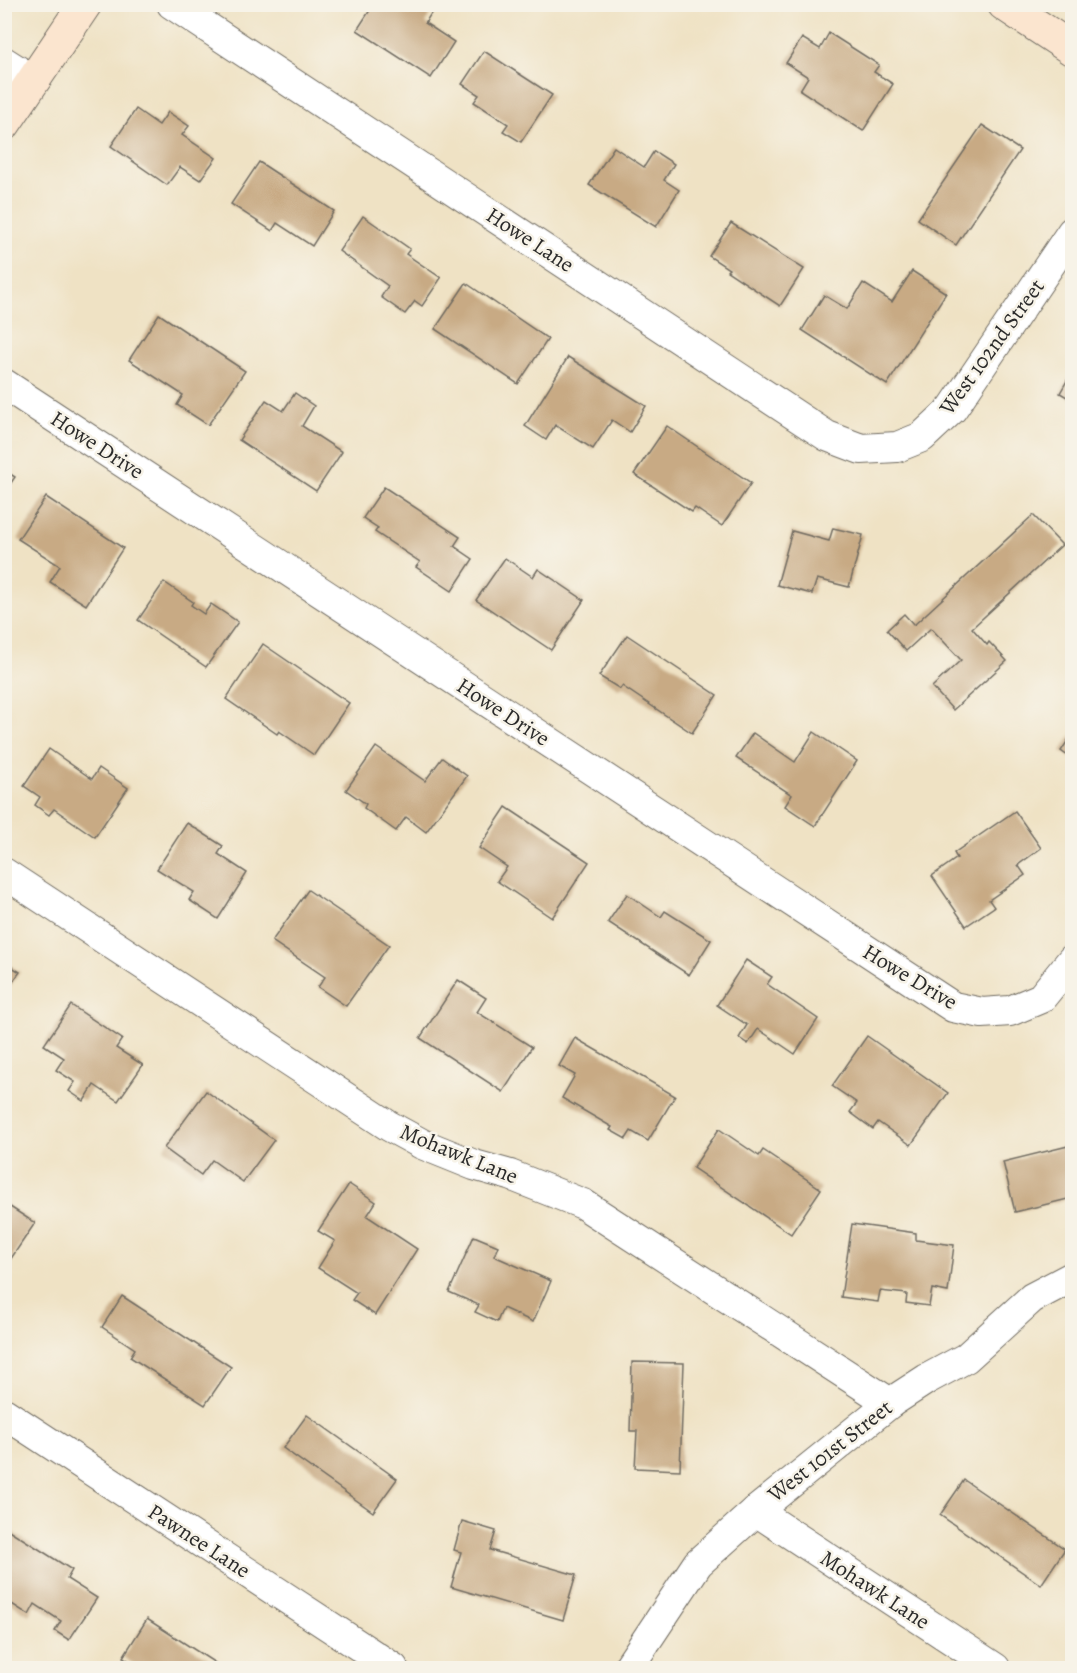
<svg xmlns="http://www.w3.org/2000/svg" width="1077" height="1673" viewBox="0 0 1077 1673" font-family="Alegreya,serif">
	<rect width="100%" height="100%" fill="#f7f3e8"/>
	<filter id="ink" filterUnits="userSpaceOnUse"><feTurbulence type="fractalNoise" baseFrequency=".0167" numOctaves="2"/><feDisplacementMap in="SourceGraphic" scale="12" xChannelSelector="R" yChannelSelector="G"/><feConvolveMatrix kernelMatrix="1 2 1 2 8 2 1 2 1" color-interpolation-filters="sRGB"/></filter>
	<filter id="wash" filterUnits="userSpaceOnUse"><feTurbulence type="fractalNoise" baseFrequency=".008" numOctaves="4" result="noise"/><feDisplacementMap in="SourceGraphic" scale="24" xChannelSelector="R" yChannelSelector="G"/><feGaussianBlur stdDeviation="1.35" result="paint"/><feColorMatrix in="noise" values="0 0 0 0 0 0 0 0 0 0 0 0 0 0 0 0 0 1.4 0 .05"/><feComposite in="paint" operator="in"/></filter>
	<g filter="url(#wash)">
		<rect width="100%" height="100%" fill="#efe2c4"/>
		<g id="blocks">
			<g fill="#c8aa84">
				<polygon points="374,4 437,4 425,23 454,42 431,78 357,30"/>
				<polygon points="829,33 879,65 874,72 893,84 863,131 800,90 808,77 786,63 802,38 820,49"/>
				<polygon points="484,51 552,95 521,142 503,131 508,124 474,102 479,95 462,84"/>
				<polygon points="136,109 159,125 168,112 189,126 182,135 216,158 200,180 180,167 167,185 111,146"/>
				<polygon points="982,125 1020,150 956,245 918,219"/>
				<polygon points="614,147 644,167 654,151 674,164 664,180 679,190 656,227 589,185"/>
				<polygon points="259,162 334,211 312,246 277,223 272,231 231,204"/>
				<polygon points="363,216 410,249 406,254 441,278 422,306 415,301 405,314 381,297 388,286 339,251"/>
				<polygon points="731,223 804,269 780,306 727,271 729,269 709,256"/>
				<polygon points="912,271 946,293 887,385 802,330 824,295 847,309 863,283 892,302"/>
				<polygon points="466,283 548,339 518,384 435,329"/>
				<polygon points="159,314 245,371 208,425 177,405 183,395 129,360"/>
				<polygon points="568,357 646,406 630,432 612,420 593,449 555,425 546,440 525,426"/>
				<polygon points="1072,372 1072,400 1060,393"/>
				<polygon points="295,393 314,406 302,426 342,452 316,491 239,440 266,400 283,411"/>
				<polygon points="667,426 751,483 722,526 695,508 692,512 634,474"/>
				<polygon points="4,470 15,477 4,493"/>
				<polygon points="384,487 460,537 454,546 473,559 452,591 416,567 420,562 375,532 378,528 363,518"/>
				<polygon points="46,497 123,548 86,605 50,582 60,566 18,539"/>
				<polygon points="1033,515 1062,545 972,628 987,645 989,642 1007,661 953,710 932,687 961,660 931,628 906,651 887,630 904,614 914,625"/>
				<polygon points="833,528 863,535 849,587 817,579 812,594 777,585 792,531 829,541"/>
				<polygon points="505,558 533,577 538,569 584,600 551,650 476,600"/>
				<polygon points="164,582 193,602 191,605 204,614 211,604 238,622 206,667 138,620"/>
				<polygon points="627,635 717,695 692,733 622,686 620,689 599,676"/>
				<polygon points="263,644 349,703 314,755 279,731 277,734 226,699"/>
				<polygon points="814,732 857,761 815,826 785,806 792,795 736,758 753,733 795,762"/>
				<polygon points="1072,734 1072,759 1061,751"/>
				<polygon points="376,747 425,781 442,758 467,776 426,832 406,817 396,831 364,808 366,804 346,790"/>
				<polygon points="49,749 92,779 99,768 128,788 95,837 54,809 49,815 35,805 40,797 24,786"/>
				<polygon points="506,807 589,862 552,918 497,881 507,867 479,848"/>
				<polygon points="1015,811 1041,848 1018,865 1025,875 989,900 994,907 966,926 932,876 957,858 954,853"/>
				<polygon points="187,823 223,846 218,854 247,873 218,919 189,900 194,892 157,869"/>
				<polygon points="308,890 389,945 346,1006 318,987 325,977 272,941"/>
				<polygon points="627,894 661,917 665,911 711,940 689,975 608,922"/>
				<polygon points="746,960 772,977 767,984 818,1019 795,1054 758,1029 748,1044 739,1038 747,1025 717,1005"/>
				<polygon points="4,962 20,972 4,994"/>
				<polygon points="458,980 486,998 477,1012 532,1047 503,1092 420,1038"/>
				<polygon points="71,1005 122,1039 116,1048 143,1065 118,1101 94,1085 84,1101 69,1091 75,1082 56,1070 64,1058 44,1045"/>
				<polygon points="867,1036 948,1093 911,1145 878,1122 873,1129 850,1112 857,1103 832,1086"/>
				<polygon points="575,1038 675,1096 648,1141 631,1131 626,1139 610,1130 612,1127 562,1098 575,1075 559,1066"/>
				<polygon points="206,1091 274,1140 243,1182 212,1160 201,1175 164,1148"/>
				<polygon points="719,1129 759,1156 763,1150 821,1189 791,1234 693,1168"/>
				<polygon points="1072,1145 1072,1198 1015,1212 1003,1162"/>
				<polygon points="349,1184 376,1202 367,1216 417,1249 375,1315 352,1300 357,1293 318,1268 335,1241 318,1231"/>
				<polygon points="4,1203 35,1223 10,1260 4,1257"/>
				<polygon points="852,1224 916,1233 916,1240 954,1245 948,1292 932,1289 929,1306 906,1303 907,1294 880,1291 878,1302 841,1297"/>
				<polygon points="474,1236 498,1246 494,1256 551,1281 533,1322 503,1308 497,1322 475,1312 479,1305 449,1292"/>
				<polygon points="122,1296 231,1367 205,1405 130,1357 135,1349 102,1327"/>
				<polygon points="632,1362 684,1363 680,1470 635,1468 637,1431 630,1431"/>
				<polygon points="307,1415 397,1479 373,1512 283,1448"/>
				<polygon points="964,1480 1065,1549 1041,1585 940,1515"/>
				<polygon points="462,1521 496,1531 490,1550 576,1575 563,1620 451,1587 461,1552 454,1550"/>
				<polygon points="4,1527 72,1570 67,1579 97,1598 69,1640 55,1631 61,1621 35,1604 29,1615 4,1599"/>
				<polygon points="147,1619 223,1668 140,1668 123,1657"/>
			</g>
		</g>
	</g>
	<g filter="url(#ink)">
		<use href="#blocks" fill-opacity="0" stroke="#706b61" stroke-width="1.5"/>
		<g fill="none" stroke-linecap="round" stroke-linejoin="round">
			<g stroke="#706b61" stroke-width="32">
				<g id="minor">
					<polyline points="172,4 827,436 861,449 897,447 922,437 952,409 1072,232"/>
					<polyline points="4,62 34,81"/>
					<polyline points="4,384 953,1007 982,1013 1010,1011 1041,998 1072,960"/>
					<polyline points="4,873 389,1126 422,1144 474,1165 510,1175 583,1204 890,1403"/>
					<polyline points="4,1413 393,1668"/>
					<polyline points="756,1511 995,1668"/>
					<polyline points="628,1668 698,1563 756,1511 890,1403 927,1379 966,1358 1032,1298 1072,1277"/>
				</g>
			</g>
			<g stroke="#706b61" stroke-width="35">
				<g id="secondary">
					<polyline points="1004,4 1072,49"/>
					<polyline points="4,124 85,4"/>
				</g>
			</g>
			<use href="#minor" stroke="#fff" stroke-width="30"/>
			<use href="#secondary" stroke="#fbe5cf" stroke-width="33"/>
		</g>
	</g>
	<g text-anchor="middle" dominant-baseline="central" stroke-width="5" stroke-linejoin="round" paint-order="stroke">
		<g font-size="22" fill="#2b2b2b" stroke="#f7f3e8">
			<text transform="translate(530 240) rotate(33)">Howe Lane</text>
			<text transform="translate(992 347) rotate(-54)">West 102nd Street</text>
			<text transform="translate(97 445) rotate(33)">Howe Drive</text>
			<text transform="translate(503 712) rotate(33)">Howe Drive</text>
			<text transform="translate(910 977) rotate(31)">Howe Drive</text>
			<text transform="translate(459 1154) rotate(22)">Mohawk Lane</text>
			<text transform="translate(830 1451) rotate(-38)">West 101st Street</text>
			<text transform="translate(199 1541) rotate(33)">Pawnee Lane</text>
			<text transform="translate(875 1590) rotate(33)">Mohawk Lane</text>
		</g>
	</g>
	<rect width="1077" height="1673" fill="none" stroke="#f7f3e8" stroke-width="24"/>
</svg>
